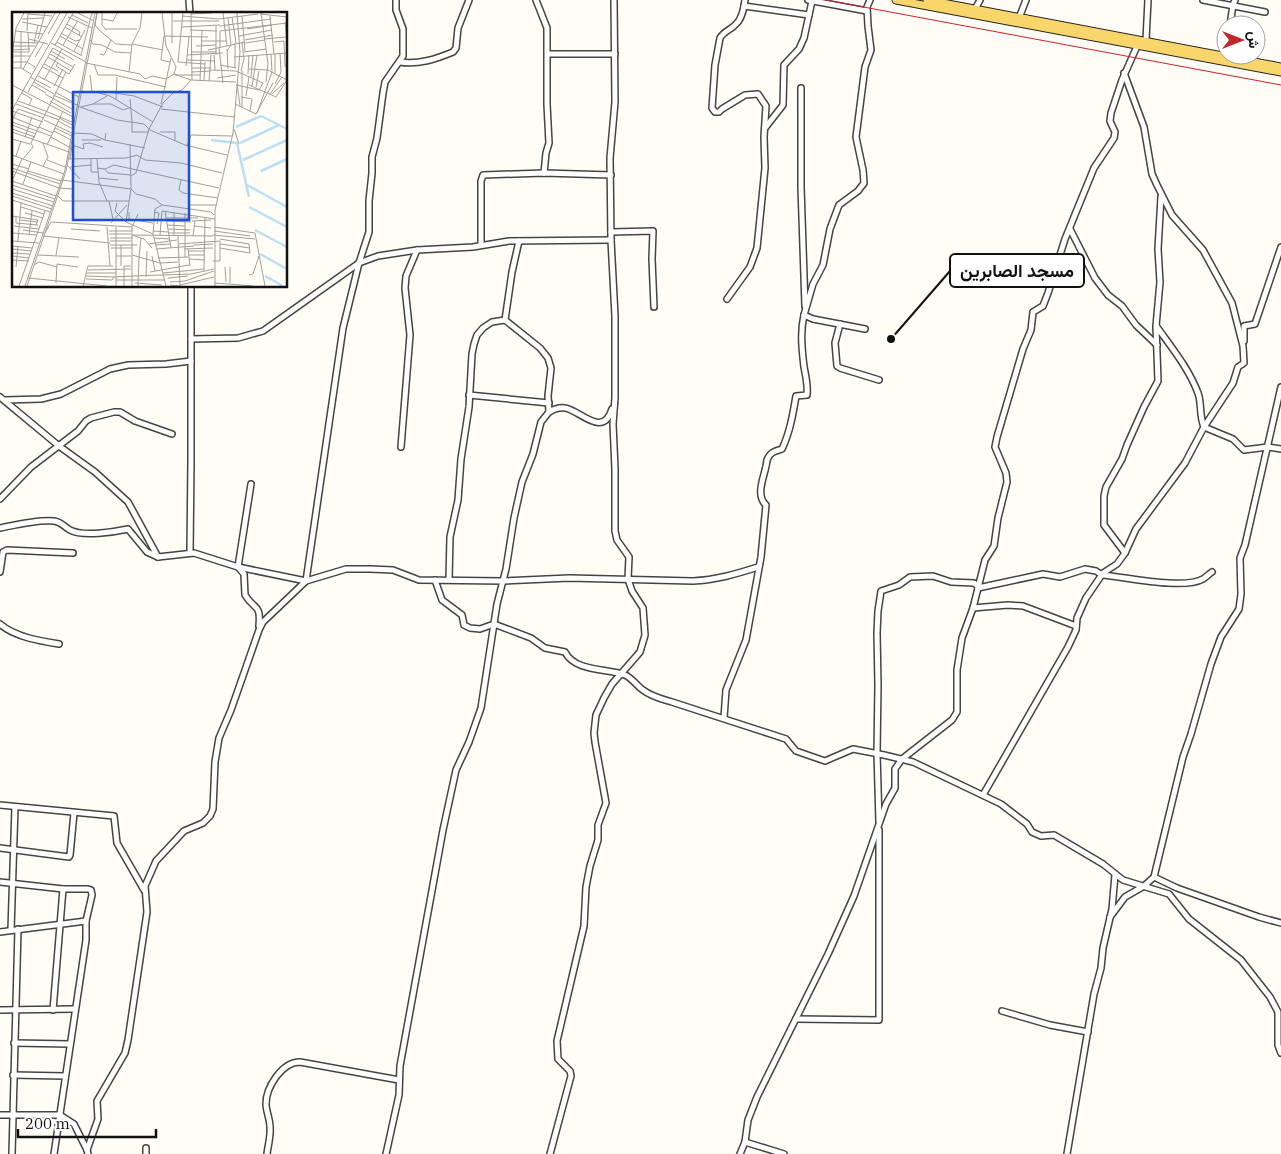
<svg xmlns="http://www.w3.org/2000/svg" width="1281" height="1154" viewBox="0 0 1281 1154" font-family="'IBM Plex Serif',Vazirmatn,serif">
	<rect width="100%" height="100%" fill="#fffdf5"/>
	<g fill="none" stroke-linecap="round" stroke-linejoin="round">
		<g stroke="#444" stroke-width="8">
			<g id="minor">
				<polyline points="189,0 190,14"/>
				<polyline points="536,0 547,28 547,104 549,143 546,153 544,173"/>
				<polyline points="808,0 867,11"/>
				<polyline points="1203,0 1265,12"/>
				<polyline points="744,6 809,15"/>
				<polyline points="975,9 980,0"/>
				<polyline points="1019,18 1026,0"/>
				<polyline points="1230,25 1233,5 1235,0"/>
				<polyline points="1146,40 1148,0"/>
				<polyline points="548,54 615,54"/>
				<path d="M 400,62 C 418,65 436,59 453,52 L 456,48 L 458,28 L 469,0"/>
				<polyline points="801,88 801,187 805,306"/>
				<polyline points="765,128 783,105 784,65 799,49 804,38 812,1"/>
				<polyline points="1070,229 1095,278 1108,295 1122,306 1136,325 1157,345"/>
				<polyline points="611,232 653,231 652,259 654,307"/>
				<polyline points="481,245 481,181 483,175 544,173 611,175"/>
				<path d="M 727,299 L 750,267 L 757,248 L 765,168 L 764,137 L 766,106 L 758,94 L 745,95 L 722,109 L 719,112 L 715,112 L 712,108 L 715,65 L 720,38 C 724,31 731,30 736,24 C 742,19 744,8 745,0"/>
				<polyline points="840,324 835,343 837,366 840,368 879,380"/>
				<path d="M 1157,327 C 1172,348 1189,369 1198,393 C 1202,404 1199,416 1204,427 L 1233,439 L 1244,450 L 1268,447 L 1281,449"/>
				<polyline points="865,329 813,319 804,315 813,284 823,265 830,229 839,205 858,191 864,183 863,170 856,137 865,67 871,50 868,26 867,7 870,0"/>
				<polyline points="191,339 238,338 263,331 359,263 378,256 417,250 473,247 509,241 611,240"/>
				<polyline points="1244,341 1244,326 1255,324 1281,247"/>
				<polyline points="469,395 549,403"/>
				<polyline points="0,397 59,446 95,472 128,502 158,557"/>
				<polyline points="5,400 41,399 61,394 110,369 128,365 166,364 191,361"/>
				<path d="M 549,412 C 554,409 559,407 565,408 C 580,410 603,439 612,409"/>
				<polyline points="401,447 410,335 405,288 406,276 417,250"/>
				<path d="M 251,484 L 238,567 L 244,574 L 245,595 C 255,611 261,603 259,626"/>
				<polyline points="0,499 31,467 78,431 86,421 91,418 114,412 120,412 135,421 172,434"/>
				<path d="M 0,528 C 15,525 39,519 54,521 C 62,522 64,527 70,530 C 83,537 114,532 128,529 L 147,552 L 158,557 L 194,553 L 238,567 L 306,581 L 346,569 L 370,569 L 393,570 L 419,580 L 503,581 L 569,578 L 693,581 C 716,580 736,574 758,567"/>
				<polyline points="190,553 191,461 191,286"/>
				<polyline points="1125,553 1104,525 1104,496 1106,487 1122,459 1127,445 1144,407 1158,381 1156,326 1160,282 1158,249 1161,197"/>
				<polyline points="0,572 3,552 7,550 73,553"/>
				<path d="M 435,580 L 442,600 L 462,615 L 464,625 L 470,628 L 480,629 L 494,624 L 531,638 L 545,648 L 565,652 C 575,672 607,668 625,675 C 632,678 637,686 643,690 C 652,697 662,699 672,702 L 786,739 L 796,751 L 825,761 L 853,749 L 884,755 L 913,762 L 1001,804 L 1027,824 L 1032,832 L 1041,836 L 1054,835 L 1103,864 L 1123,880 L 1169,894 L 1189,919 L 1241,960 L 1270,997 L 1278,1012 L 1278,1045 L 1281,1053"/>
				<polyline points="449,580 450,537 458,500 461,459 469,407 472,354 474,344 477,335 483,328 492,322 505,320"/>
				<path d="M 978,588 L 1043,574 L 1060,577 L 1085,569 L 1096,571 L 1102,575 C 1126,577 1183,590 1203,579 C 1206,577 1209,574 1212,572"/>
				<polyline points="973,608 1008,605 1023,606 1076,626"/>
				<path d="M 0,624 C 15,637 40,641 59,644"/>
				<path d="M 724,718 L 726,690 L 746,640 L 761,557 L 766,505 C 754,494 766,474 767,460 C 770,452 775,451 782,449 C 790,432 793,414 796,396 L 807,395 C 808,385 806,377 804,367 C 802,350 800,332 804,315"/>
				<polyline points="983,795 1068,647 1076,630 1077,618 1086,598 1103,573 1117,564 1125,553 1136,529 1185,463 1204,427 1233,383 1238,367 1244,363 1243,346 1232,303 1203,250 1172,215 1157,185 1152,174 1144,127 1124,73"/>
				<polyline points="0,805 114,816 117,843 144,890"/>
				<polyline points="879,822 877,753 878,685 877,633 878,611 881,591 899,585 910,577 933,576 951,582 974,583 978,586"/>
				<polyline points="0,848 69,857 70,855 74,813"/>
				<polyline points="1154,877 1177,888 1259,917 1281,923"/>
				<polyline points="0,882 63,889 88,889 91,890 92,895 86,921 86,940 54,1154"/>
				<polyline points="1110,917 1125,897 1144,886 1154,877 1183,757 1191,734 1211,664 1221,637 1239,609 1241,594 1240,558 1245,545 1281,387"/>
				<polyline points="11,930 15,807"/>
				<polyline points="0,932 86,921"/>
				<polyline points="0,1010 74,1009"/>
				<polyline points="53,1010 63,889"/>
				<polyline points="1002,1011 1050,1025 1088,1032"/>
				<polyline points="796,1019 879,1020 879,830"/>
				<polyline points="14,1043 70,1044"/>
				<polyline points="13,1075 65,1076"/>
				<polyline points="0,1115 60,1115 74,1124 87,1150"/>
				<polyline points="745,1142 784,1154"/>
				<polyline points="12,1154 18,929"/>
				<polyline points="88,1154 87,1150 98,1119 97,1101 125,1053 128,1040 147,912 145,886 156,861 184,831 203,823 210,816 213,809 215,762 219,738 231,710 259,630 263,622 306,581 343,328 359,263 369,232 369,201 372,173 372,157 377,138 383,93 385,82 403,56 403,29 396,10 396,0"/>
				<polyline points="146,1154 146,1148"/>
				<path d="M 267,1154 C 268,1145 271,1136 270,1127 C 270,1119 266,1111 266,1104 C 266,1087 282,1062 300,1062 L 399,1080"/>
				<polyline points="386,1154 399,1095 400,1066 443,830 456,770 469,742 481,708 497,604 506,569 514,518 522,482 533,454 541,422 549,412 548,396 551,368 548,358 540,348 505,320 512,272 519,241"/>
				<polyline points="550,1154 571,1076 570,1071 558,1059 557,1041 584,926 586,887 590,866 598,840 598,825 606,803 595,742 594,733 596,715 604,698 612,684 640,652 645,635 643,608 632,591 628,579 629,557 617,540 615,531 615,469 613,424 615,398 615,316 611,240 610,158 615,102 614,0"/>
				<polyline points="740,1154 745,1142 748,1120 757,1097 828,954 854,896 886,804 895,788 895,769 902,759 952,720 957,712 957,670 962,638 973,608 985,560 994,546 998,518 1007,482 1006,473 995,447 997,437 1023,349 1031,330 1033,312 1043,306 1048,293 1065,239 1094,168 1114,138 1115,132 1110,121 1111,113 1122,80 1138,44"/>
				<polyline points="1067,1154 1094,994 1101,968 1103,948 1112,909 1115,875"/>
			</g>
		</g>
		<g stroke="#222" stroke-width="9">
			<g id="major">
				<polyline points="896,0 1281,72"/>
				<polyline points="927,0 1281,67"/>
			</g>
		</g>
		<use href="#minor" stroke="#fff" stroke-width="5"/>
		<use href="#major" stroke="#f9d66b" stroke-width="7"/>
		<polyline stroke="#c4262e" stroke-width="1" points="826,0 1281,85"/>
	</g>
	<g transform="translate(12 12)">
		<rect width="275" height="275" fill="#fffdf5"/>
		<path fill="none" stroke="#b9e0f7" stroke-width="2.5" d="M 249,104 L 275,117M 224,115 L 249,104M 199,128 L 225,131 L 237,185M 228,131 L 267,113M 231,148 L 275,128M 249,159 L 275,147M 235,173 L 275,195M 237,195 L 275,215M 243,218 L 275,235M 248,242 L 275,257M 253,264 L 271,274"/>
		<path fill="none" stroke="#a09f9a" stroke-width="1" d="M 66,1 L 82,9M 85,1 L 83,13 L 87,18 L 104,32 L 120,33M 90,1 L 90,13 L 94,18M 150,1 L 154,34 L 164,55 L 162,62M 179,1 L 180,68M 211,1 L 215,34M 249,1 L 256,51 L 254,70M 16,2 L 40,4M 179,2 L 200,1M 248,2 L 275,5M 60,3 L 76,11M 170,4 L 207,7 L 246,2M 230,4 L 233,39M 258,4 L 262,42M 56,5 L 80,16M 220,5 L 224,31M 10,7 L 32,6M 90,7 L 101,9 L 105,1M 161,9 L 207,9M 10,10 L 35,15M 273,10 L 275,28M 55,12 L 68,20 L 67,23M 208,14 L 259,7M 53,15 L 70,25M 169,15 L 208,13M 94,17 L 125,17M 235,17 L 260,13M 178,18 L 205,19M 4,19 L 31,22M 9,19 L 9,56M 15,19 L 16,1M 208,19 L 275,11M 208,19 L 208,36M 49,21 L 63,29 L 68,28M 36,22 L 48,1M 48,24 L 71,37M 152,24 L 196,25M 152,24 L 149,48 L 158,50M 227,24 L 260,18M 17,27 L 36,32M 26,27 L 33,1M 252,27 L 275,25M 78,28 L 81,32 L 90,33 L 103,40 L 119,41M 233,28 L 261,23M 190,29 L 214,29M 1,30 L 26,31M 45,30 L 70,44M 262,30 L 272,29 L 273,55M 22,31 L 26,13M 39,31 L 74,50M 160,31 L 160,1M 233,31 L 253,28M 120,32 L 151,38M 43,33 L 61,1M 51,33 L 65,10M 1,34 L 24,34M 184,34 L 204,33M 41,36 L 62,48M 207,36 L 211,71M 215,37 L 216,57M 1,38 L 18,37M 196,38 L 233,30M 39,39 L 53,47M 62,39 L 73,18M 215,39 L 219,33 L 216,6M 0,40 L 17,40 L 16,20M 179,40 L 204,40M 232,40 L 254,37M 38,42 L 61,55M 88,42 L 92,43 L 99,28M 263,42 L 263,61M 0,43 L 4,16 L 12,1M 69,43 L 80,1M 175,43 L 211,41M 202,43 L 203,58M 204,43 L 204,14M 0,44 L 18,44M 23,45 L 32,30M 36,45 L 59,59M 222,45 L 275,41M 175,48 L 203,49M 0,50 L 15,50 L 23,55M 166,50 L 171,1M 166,50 L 193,52M 46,51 L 44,54 L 57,62 L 63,52M 74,51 L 128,62 L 133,67 L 140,64 L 154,67 L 162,62M 32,52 L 46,59M 82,52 L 86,63 L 103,63 L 154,75M 208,53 L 224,56M 174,54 L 177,25M 31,55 L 51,66M 0,56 L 9,56 L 19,62M 180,56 L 199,56M 223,56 L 223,31M 11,57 L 43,1M 237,57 L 256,58 L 275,68M 199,58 L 224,59M 224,59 L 251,71M 229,59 L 232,47 L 230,31M 230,59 L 230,95M 117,60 L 120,32 L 128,16 L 130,1M 180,60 L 199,59M 162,62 L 179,68 L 224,70M 236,62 L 237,43M 78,63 L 80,79 L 98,84 L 141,110M 163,63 L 189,63M 26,64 L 67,85M 18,65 L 39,76M 239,65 L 241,43M 205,66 L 224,63M 32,68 L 50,37M 192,68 L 193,50M 188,69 L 190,18M 197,69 L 199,43M 22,70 L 42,82M 225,72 L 228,94M 263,72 L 269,60 L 268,41M 0,73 L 63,106M 20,73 L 34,81M 224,73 L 247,78 L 251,71M 237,73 L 264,85 L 275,68M 42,74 L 51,57M 240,74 L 245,43M 244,75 L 247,59M 90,79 L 122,84 L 151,95M 16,80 L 41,36M 43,80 L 61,90M 10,81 L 20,87 L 17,93M 33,82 L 60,97M 258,82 L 270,65M 260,82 L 272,71M 41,83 L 65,93M 234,84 L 237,65M 230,85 L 240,87 L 238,99M 118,87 L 120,110M 104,88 L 105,65M 6,89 L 36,100M 38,89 L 59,101M 4,92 L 47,108M 81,92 L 95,84M 149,92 L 159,46M 223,92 L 244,102 L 261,71M 65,94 L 105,108 L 132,112 L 138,118 L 173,133 L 215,143M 69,95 L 81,92 L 99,92 L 111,98 L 117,96M 149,97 L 222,105M 0,98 L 55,1M 0,99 L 31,110M 36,100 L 62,111M 245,101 L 260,60 L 259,42M 0,105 L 27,116M 47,106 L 62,114M 0,108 L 6,97 L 32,106M 32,108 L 60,121M 46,109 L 61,117M 0,110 L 39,124M 120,110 L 120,120 L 137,120M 0,113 L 24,122M 27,115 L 41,121M 43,116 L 60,124M 0,117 L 23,125M 222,117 L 227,132M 42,119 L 59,128M 0,120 L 57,140M 148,120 L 163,120 L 163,128M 61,121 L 80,122 L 93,128 L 94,121M 13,125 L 20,105M 39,125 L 57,135M 0,127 L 18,132M 70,128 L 89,128M 93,128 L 133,136M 118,132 L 119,177 L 114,210 L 141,222M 35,133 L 51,99M 60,133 L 72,137 L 71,132 L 78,131 L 91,135M 175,134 L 179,123 L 220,124M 0,143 L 52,162M 4,144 L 9,129M 11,147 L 21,135 L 19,131 L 54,60M 56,147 L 114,146 L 125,143 L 133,148 L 169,151 L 210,161M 58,147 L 62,121M 79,147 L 79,160 L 86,160M 85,147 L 87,170 L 95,189M 35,148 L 53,155M 0,152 L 17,157M 55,153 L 68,167M 31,154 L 36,145 L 31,131M 58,155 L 79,153M 0,156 L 48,172M 85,156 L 93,157 L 102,153 L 207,176M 93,157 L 96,161 L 119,163M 0,159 L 47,176M 16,159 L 49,169M 119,164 L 124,161 L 137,117 L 151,91 L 161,81 L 170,78 L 179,68M 87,166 L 106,168M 50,168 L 119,177 L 124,182 L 143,187 L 150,193 L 199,200 L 202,203M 169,168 L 167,178 L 171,181 L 206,186M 0,169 L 44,184M 0,169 L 10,147M 11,172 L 19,150M 0,173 L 43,187M 47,176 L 61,177 L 60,185M 0,177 L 42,190M 0,181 L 41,194M 45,183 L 51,189 L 117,189M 0,184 L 40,197M 0,188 L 38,200M 97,189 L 101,207M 105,191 L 103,199 L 114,210M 150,193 L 143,197 L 141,222 L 154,274M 176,193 L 204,193M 9,195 L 32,202M 153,199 L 159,236M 117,200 L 117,207 L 141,211M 142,200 L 147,201 L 145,212M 162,200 L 162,224M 13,201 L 31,206M 0,204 L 26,208 L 24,213M 4,204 L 4,211 L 26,213M 154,206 L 186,206M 8,208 L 26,210M 154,209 L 179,210M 180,209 L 199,208M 99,211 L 115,193M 155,213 L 173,214M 2,214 L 27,217M 182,214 L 199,216M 95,215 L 98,254M 104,215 L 104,244M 202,215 L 243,221 L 253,274M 59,217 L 88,219M 156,217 L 178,218M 11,218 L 31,221M 97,219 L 120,219M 141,219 L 156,220M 202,219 L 238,224M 1,221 L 25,223M 33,221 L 39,210 L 120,215M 157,221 L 178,221M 97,222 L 119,222M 17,223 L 20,199M 120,223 L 201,224M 120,223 L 132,227 L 140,236M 148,223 L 150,199 L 203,207M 201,223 L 243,227M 31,224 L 98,231M 181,224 L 183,209M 98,226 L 120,226M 142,226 L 158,227M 208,227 L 237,232 L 238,241 L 208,236M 0,229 L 27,231M 6,229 L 9,191M 98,229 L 119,229M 22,231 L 33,199M 137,232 L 165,228M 166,232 L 208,229M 208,232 L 238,236M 98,233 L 125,233M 143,233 L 158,232M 182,233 L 201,232M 0,234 L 20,236M 99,236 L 120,236M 0,237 L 19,239M 144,237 L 182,234M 172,237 L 201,236M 176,237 L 178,254M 176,239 L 193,239M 0,241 L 18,242M 26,243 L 67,245M 44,243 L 47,226M 120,243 L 148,251 L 166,250M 176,243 L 193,243M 0,244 L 17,246M 140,244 L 143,259M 127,245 L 129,226M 173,245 L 173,201M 146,246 L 176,245M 177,247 L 193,248M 0,248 L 17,249M 201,249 L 208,249 L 208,229M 22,253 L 27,250 L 45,255M 109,254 L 109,233M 4,255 L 6,234M 213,255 L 214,270M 218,255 L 218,271M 76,258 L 119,257M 192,259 L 193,205M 138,260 L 177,253M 75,261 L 104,261M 151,261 L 192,257M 237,263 L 241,262 L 247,244M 74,264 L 102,265M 120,264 L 179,262 L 202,257M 134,265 L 135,239M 16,266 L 95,274M 156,266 L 176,264M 74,267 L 100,268 L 102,265 L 120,264M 104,268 L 153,268M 158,270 L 173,269 L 202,259M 44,271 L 45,252 L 66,255M 123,271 L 150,273M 203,271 L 241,274M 158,273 L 168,274 L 166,224M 168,273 L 202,265M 7,274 L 22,231M 13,274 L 53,158 L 83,1M 15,274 L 54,159 L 85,1M 71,274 L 76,254 L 101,254M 104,274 L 104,244 L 119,244M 112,274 L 112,254 L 119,254M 120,274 L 120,215 L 126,202M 126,274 L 127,245M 203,274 L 203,198 L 221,121 L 228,40 L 225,1"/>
		<path fill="#1d4ed8" fill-opacity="0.15" stroke="#1d4ed8" stroke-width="2.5" d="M 61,80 L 177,80 L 177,208 L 61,208 Z"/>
		<rect width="275" height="275" fill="none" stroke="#111" stroke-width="2.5"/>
	</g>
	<path fill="none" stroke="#111" stroke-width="2" d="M891 339L950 271"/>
	<circle fill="#111" stroke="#fff" stroke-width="2" cx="891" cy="339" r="5"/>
	<rect fill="#fff" stroke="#111" stroke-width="2" x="950" y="254" width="134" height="33" rx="5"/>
	<g font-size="18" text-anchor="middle" font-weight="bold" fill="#111">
		<text x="1017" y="277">مسجد الصابرين</text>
	</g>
	<g transform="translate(1241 40) rotate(90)"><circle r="24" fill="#ffffff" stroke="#a0a0a0"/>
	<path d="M0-4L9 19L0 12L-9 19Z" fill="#c4262e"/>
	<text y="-8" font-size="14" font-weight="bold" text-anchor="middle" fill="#111111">ش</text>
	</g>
	<path d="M18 1129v8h138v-8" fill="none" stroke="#111111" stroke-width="2.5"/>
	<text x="25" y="1129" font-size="15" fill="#111111" stroke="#ffffff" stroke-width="4" paint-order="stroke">200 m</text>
</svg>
